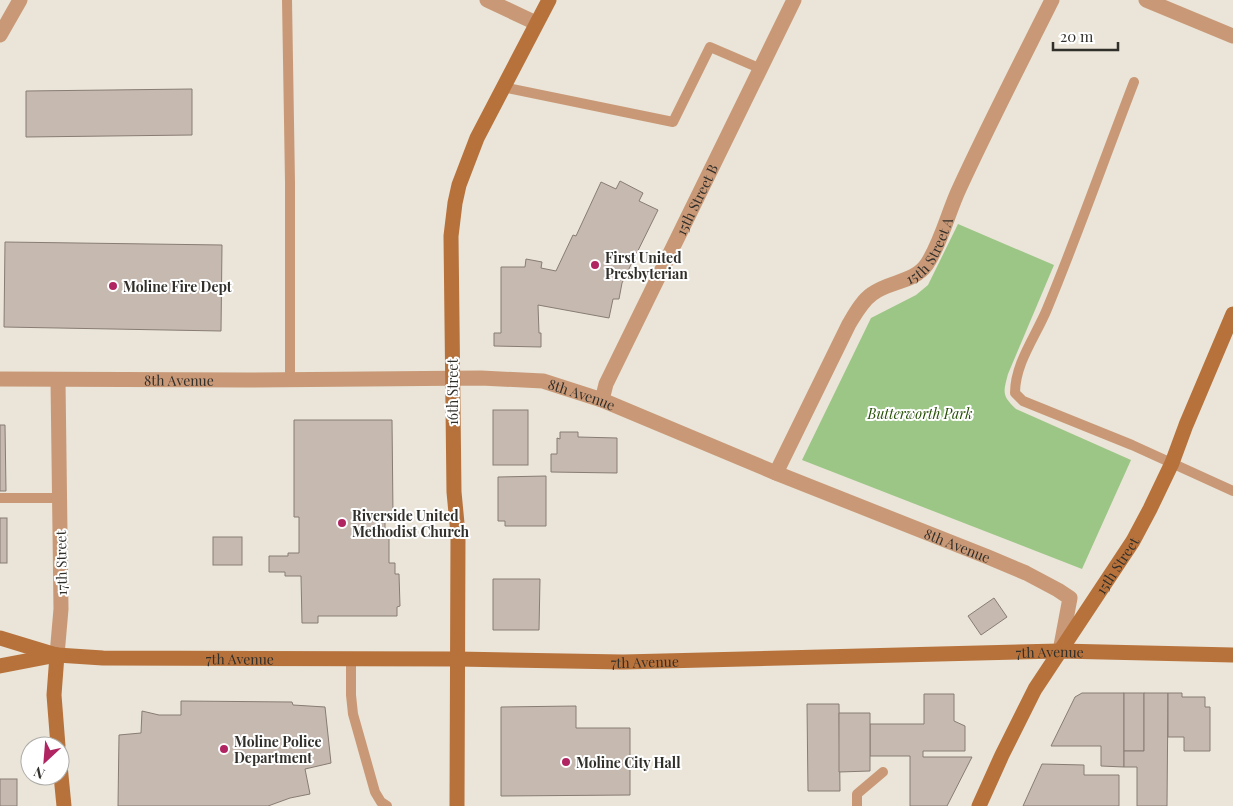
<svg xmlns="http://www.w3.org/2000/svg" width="1233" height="806" viewBox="0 0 1233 806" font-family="'Playfair Display',serif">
	<rect width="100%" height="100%" fill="#eae5d8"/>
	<path fill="#9cc686" d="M 958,224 L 1054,265 L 1008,374 C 1003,393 1002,396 1016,409 L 1131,460 L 1082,569 L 802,460 L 871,318 L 916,295 L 928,285 Z"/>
	<g fill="#c5b9b0" stroke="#887c74">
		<polygon points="192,89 192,135 26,137 26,91"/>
		<polygon points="620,181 643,193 639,201 658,210 622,283 619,299 613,299 609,318 538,305 539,333 541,333 541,347 494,346 494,333 501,333 501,267 525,267 526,259 542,262 541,268 556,271 573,235 576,236 601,182 616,189"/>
		<polygon points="5,242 222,245 221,331 4,327"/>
		<rect x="493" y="410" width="35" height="55"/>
		<polygon points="294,420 392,420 393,515 385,515 385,529 389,528 389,563 395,563 395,574 399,574 400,606 397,607 397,616 318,616 318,623 302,623 301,576 285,576 285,572 269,572 269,556 288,556 288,553 299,553 299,517 294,517"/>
		<polygon points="0,425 5,425 6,491 0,491"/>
		<polygon points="560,432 578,432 578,437 617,438 617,473 551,472 551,454 557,454 557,438 560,439"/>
		<polygon points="546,476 546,526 505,526 505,521 498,521 498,477"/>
		<rect x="0" y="518" width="7" height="45"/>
		<rect x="213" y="537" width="29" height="28"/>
		<polygon points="493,579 540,579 539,630 493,630"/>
		<polygon points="994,598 1007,617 981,635 968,616"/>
		<polygon points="1082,693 1124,693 1124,767 1101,766 1101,746 1051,746 1075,697"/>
		<rect x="1124" y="693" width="20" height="58"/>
		<polygon points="1144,693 1168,693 1167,806 1137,806 1137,767 1124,767 1124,751 1144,751"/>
		<polygon points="1168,693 1182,693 1182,697 1205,697 1205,707 1210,707 1210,751 1184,751 1184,737 1168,737"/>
		<polygon points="924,694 954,694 954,721 965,726 965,751 923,751 923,757 972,757 947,806 910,806 910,756 870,756 870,724 924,724"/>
		<polygon points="181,701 292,702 293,705 325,707 331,763 305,769 310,794 290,798 268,806 118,806 119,735 141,733 142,711 159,715 181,715"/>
		<polygon points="807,704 839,704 840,791 808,791"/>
		<polygon points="576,706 576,728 630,728 630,795 501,796 501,707"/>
		<polygon points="839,713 870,713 870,771 839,772"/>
		<polygon points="1042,764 1084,765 1084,775 1119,775 1119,806 1023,806"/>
		<rect x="0" y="779" width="17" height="27"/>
	</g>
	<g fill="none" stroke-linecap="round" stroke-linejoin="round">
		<g stroke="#c99977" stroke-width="10">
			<polyline points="287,0 290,182 290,380"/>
			<path d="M 1134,82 C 1105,157 1078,234 1047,309 C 1036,336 1015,363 1015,393 L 1023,401 L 1132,445 L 1233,491"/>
			<polyline points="502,87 673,122 710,47 759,68"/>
			<polyline points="0,498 60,498"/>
			<polyline points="351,658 351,695 353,714 375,792 381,802 387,806"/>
			<polyline points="857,806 857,794 883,772"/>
		</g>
		<g stroke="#c99977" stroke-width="15">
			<polyline points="487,0 536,23"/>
			<polyline points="1146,0 1233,36"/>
			<polyline points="0,35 20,0"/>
			<path id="s1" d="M 0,379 L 246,380 L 481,378 L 543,381 L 602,400 L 776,473 L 988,557 L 1026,573 L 1058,590 L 1070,598 L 1060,651"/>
			<path id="s2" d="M 602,400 L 606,384 L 794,0"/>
			<path id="s3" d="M 776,473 L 849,324 C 855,314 862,301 872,294 C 889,281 914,283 927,264 C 942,241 948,212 960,187 C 989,124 1021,62 1052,0"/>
			<polyline points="57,655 61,609 58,380"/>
		</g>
		<g stroke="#b7723c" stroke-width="15">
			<polyline points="0,638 56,655"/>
			<polyline points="57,655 54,695 58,746"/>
			<path id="s4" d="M 0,666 L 57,655 L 103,658 L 457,659 L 623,662 L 1060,651 L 1233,655"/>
			<polyline points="60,765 64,806"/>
			<polyline points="457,806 458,534 454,492 451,236 455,203 459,185 477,138 549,0"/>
			<path id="s5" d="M 979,806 L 1002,755 L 1035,689 L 1133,541 L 1150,509 L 1172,463 L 1186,425 L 1233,314"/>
		</g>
	</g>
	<g fill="#b02461" stroke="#fff" stroke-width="2">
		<circle cx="595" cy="265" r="5"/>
		<circle cx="113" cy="286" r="5"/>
		<circle cx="342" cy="523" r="5"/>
		<circle cx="224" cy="749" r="5"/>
		<circle cx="566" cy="762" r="5"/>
	</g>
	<g text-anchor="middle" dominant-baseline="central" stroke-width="4" stroke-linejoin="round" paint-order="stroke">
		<g font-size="14" fill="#312f2a" stroke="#fff">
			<text stroke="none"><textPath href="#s2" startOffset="222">15th Street B</textPath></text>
			<text stroke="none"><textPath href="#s3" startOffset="280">15th Street A</textPath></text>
			<text stroke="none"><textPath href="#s1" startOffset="179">8th Avenue</textPath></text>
			<text transform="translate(452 392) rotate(-90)">16th Street</text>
			<text stroke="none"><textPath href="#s1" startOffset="584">8th Avenue</textPath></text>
			<text stroke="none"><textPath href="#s1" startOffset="989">8th Avenue</textPath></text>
			<text transform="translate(61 563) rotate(-91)">17th Street</text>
			<text stroke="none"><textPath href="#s5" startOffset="278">15th Street</textPath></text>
			<text stroke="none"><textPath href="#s4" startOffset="1051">7th Avenue</textPath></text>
			<text stroke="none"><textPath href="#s4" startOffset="241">7th Avenue</textPath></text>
			<text stroke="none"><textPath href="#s4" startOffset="646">7th Avenue</textPath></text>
		</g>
		<g font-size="14" font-weight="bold" fill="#312f2a" stroke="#fff" text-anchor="start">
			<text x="605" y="257">First United<tspan x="605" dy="16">Presbyterian</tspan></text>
			<text x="123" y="286">Moline Fire Dept</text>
			<text x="352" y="515">Riverside United<tspan x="352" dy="16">Methodist Church</tspan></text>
			<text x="234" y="741">Moline Police<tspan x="234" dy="16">Department</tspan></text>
			<text x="576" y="762">Moline City Hall</text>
		</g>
		<g font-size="14" font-style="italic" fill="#264f06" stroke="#fff">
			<text x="920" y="413">Butterworth Park</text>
		</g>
	</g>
	<g transform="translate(45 761) rotate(206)"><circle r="24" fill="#ffffff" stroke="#adacaa"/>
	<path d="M0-4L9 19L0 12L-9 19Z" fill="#b02461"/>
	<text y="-8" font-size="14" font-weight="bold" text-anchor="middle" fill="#312f2a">N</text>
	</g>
	<path d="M1053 42v8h65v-8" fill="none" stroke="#312f2a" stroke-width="2.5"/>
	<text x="1060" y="42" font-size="15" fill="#312f2a" stroke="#ffffff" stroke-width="4" paint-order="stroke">20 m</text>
</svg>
